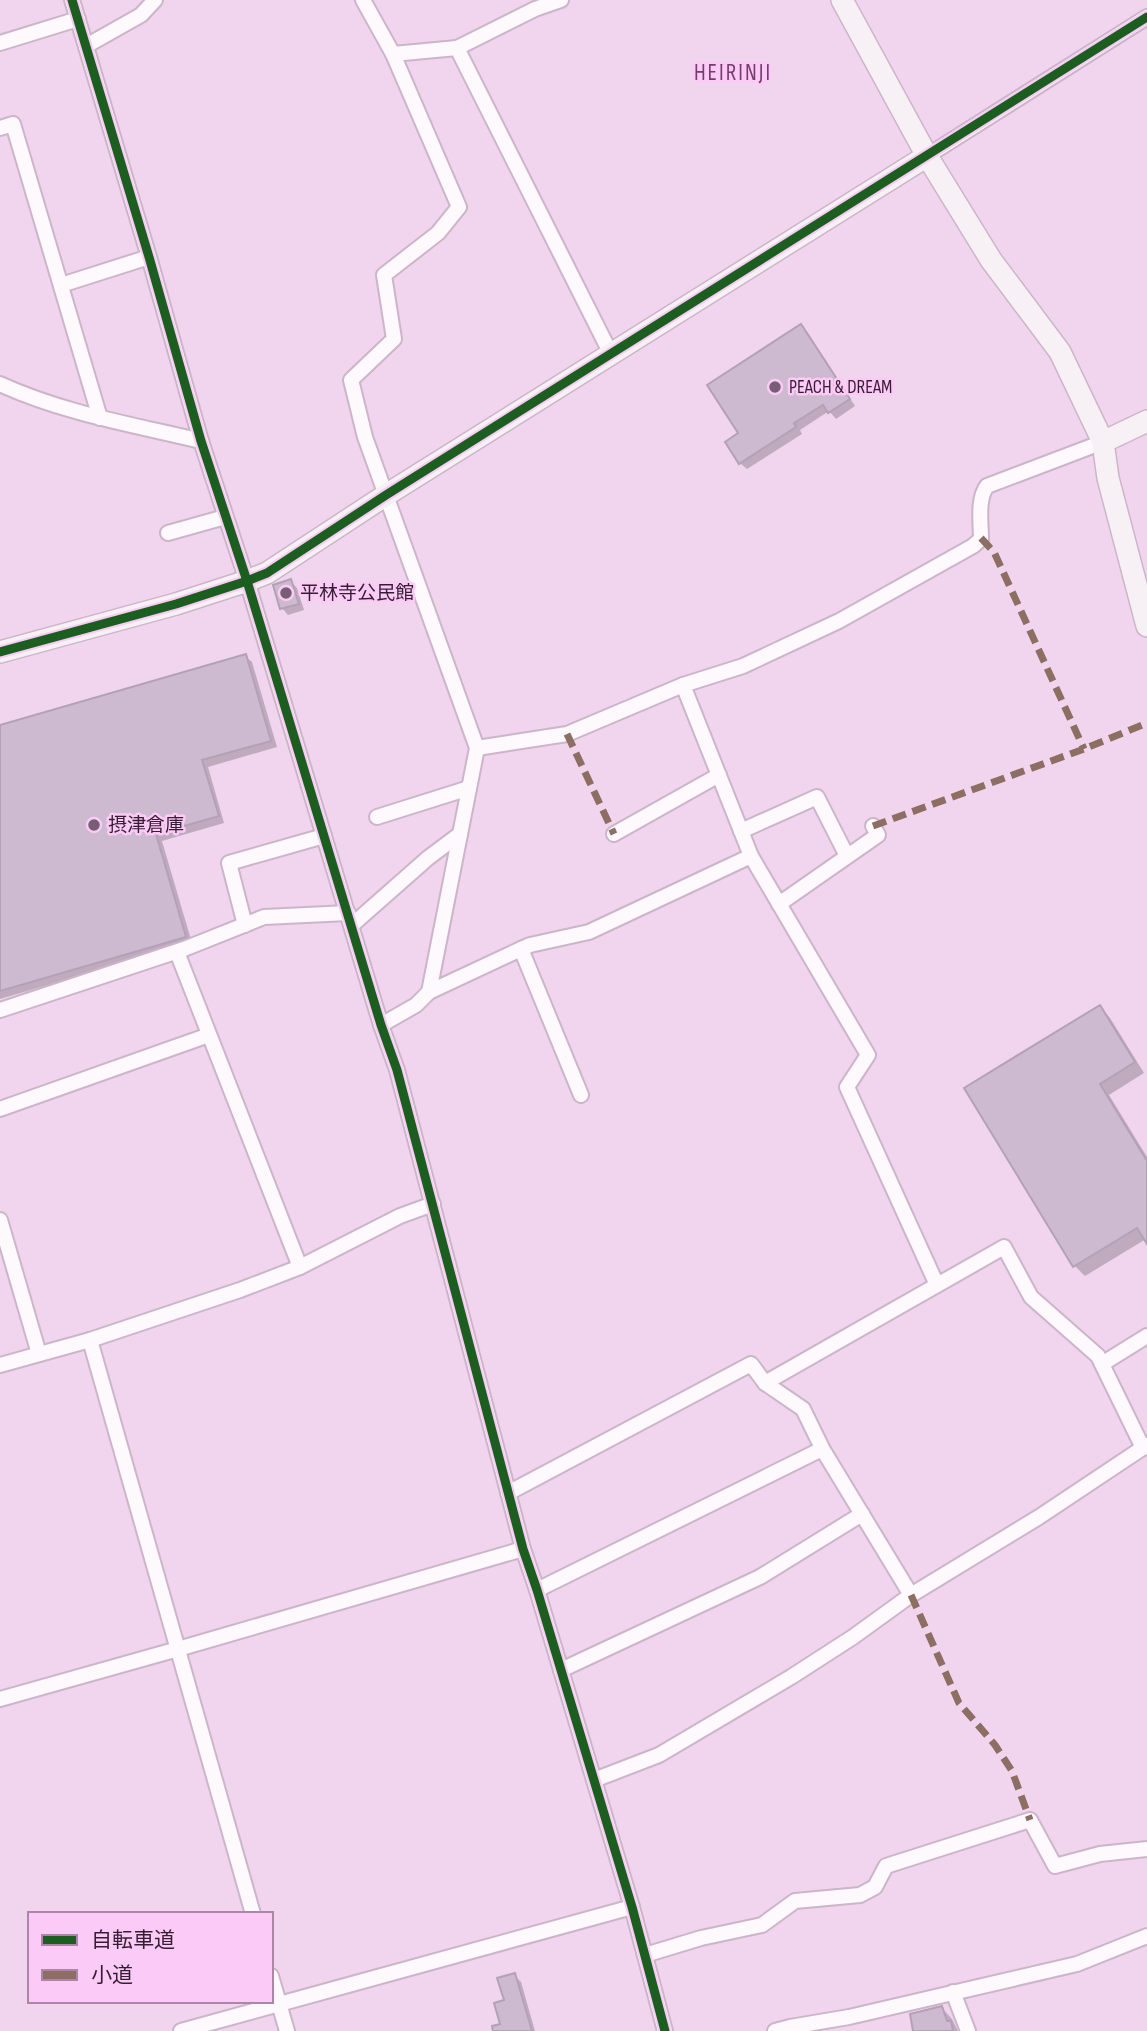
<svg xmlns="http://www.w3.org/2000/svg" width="1147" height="2031" viewBox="0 0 1147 2031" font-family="'Sofia Sans Condensed','Noto Sans JP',sans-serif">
	<rect width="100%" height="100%" fill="#f1d5ee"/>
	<g fill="#0003">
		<polygon points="801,326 808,333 855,406 836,419 829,411 800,430 802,434 747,469 740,463 741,433"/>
		<polygon points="290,581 297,588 304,610 288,615 282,608"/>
		<polygon points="245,656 252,662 277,747 208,767 224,823 162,841 192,943 0,999 0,727"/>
		<polygon points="1100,1007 1110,1018 1144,1073 1109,1095 1147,1157 1147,1241 1146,1239 1085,1276 1075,1266"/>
		<polygon points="514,1975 521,1982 535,2031 495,2031 502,2025 506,2001"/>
		<polygon points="942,2008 952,2019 958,2031 915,2031"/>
	</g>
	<g fill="#cdbad1" stroke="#b4a1b7" stroke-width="2">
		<polygon points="801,324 850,399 828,413 823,405 794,423 796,427 739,464 725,442 738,433 707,385"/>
		<polygon points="291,579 299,604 280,609 273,585"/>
		<polygon points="246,654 271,741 202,760 219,816 156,834 186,937 0,991 0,725"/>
		<polygon points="1100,1005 1135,1062 1100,1084 1147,1161 1147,1244 1137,1228 1073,1267 964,1088"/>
		<polygon points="515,1973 532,2031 493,2031 492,2026 500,2024 494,2003 504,2000 497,1978"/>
		<polygon points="942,2006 947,2021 951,2021 953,2031 913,2031 910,2014"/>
	</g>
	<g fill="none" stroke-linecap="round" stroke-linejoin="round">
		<g stroke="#ccb5c9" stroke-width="18">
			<g id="street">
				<polyline points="72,0 149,257 201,441 247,581 381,1025 397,1070 523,1549 537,1590 632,1907 665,2031"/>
				<polyline points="363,0 393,54 459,207 438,233 384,275 394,339 351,380 365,437 477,748 429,992"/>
				<polyline points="0,43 78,19"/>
				<polyline points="86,46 141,15 155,0"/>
				<polyline points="457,48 611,354"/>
				<polyline points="393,54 457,48 535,9 561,0"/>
				<polyline points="0,128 13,124 100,418"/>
				<polyline points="927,156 1147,17"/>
				<polyline points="61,285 149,257"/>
				<path d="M 0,384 C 63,413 134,425 201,441"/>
				<polyline points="168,533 225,517"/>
				<polyline points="683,685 751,856 868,1055 847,1087 937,1285"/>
				<path d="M 477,748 L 567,734 L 683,685 L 743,666 L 839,621 L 973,546 L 981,539 C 981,524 977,499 987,486 L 1103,442"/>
				<polyline points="377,817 469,788"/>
				<polyline points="741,831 817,797 847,856"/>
				<polyline points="614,834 719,775"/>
				<polyline points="779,904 878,835 873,826"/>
				<polyline points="245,925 229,863 324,836"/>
				<polyline points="352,925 428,858 460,834"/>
				<polyline points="521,949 581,1095"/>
				<polyline points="177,952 300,1267"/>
				<polyline points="0,1010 184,949 264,917 348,913"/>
				<polyline points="381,1025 416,1005 429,992 521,949 530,945 589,932 751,856"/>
				<polyline points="0,1109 209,1035"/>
				<polyline points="0,1220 39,1354"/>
				<polyline points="90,1340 253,1914"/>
				<polyline points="1102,1364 1147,1336"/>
				<polyline points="0,1365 90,1340 240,1290 300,1267 400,1216 433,1204"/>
				<polyline points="765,1383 1004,1247 1031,1297 1098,1356 1143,1448"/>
				<polyline points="508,1493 751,1364 765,1383 803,1409 823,1450 911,1595"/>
				<polyline points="537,1590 822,1449"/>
				<polyline points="561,1670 760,1577 862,1514"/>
				<polyline points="0,1699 178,1649 523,1549"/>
				<polyline points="594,1780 659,1755 791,1677 853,1637 911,1595 1039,1517 1147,1445"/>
				<polyline points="645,1955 701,1938 762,1925 795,1901 860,1895 875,1887 886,1866 1030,1820 1055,1866 1100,1854 1147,1849"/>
				<polyline points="271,1976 287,2031"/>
				<polyline points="953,1992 968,2031"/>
				<polyline points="181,2031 632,1907"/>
				<polyline points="775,2031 790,2027 849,2017 1077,1964 1147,1936"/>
			</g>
		</g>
		<g stroke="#ccb5c9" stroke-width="24">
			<g id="secondary">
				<polyline points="842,0 927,156 991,260 1060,352 1103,442 1108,478 1147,626"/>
				<polyline points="1103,442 1147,421"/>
				<polyline points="0,652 176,604 247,581 267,573 386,495 927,156"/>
			</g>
		</g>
		<use href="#street" stroke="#fdf9fc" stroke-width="14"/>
		<use href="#secondary" stroke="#f7f1f6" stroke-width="21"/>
		<g stroke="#8d6e63" stroke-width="7" stroke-dasharray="14 7" stroke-linecap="butt">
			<polyline points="981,538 994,552 1084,749"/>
			<polyline points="567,734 614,834"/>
			<polyline points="873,826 1084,749 1147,723"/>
			<polyline points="911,1595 959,1703 995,1745 1012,1771 1030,1820"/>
		</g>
		<g stroke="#fccaf6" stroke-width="13">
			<g id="cycleway">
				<polyline points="72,0 149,257 201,441 247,581 381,1025 397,1070 523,1549 537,1590 632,1907 665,2031"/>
				<polyline points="0,652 176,604 247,581 267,573 386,495 1147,17"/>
			</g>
		</g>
		<use href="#cycleway" stroke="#1b5e20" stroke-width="9"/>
	</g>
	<g fill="#775e74" stroke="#fccaf6" stroke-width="2.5">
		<circle cx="775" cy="387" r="7"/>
		<circle cx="286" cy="593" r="7"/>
		<circle cx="94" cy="825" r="7"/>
	</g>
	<g text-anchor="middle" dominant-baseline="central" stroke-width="5" stroke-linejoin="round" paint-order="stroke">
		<g font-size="19" fill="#351e33" stroke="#fccaf6" text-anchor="start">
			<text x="789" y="387">PEACH &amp; DREAM</text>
			<text x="300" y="593">平林寺公民館</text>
			<text x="108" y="825">摂津倉庫</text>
		</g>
		<g font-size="23" letter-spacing="2" fill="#733e6e" stroke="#fccaf6">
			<text x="733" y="73">HEIRINJI</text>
		</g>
	</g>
	<rect x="28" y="1912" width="245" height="91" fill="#fccaf6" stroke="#ac85a8" stroke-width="2"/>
	<rect x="42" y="1935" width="35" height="10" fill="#1b5e20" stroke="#ac85a8" stroke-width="2"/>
	<text x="91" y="1947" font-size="21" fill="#351e33">自転車道</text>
	<rect x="42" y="1970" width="35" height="10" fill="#8d6e63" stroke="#ac85a8" stroke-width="2"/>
	<text x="91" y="1982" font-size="21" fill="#351e33">小道</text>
</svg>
